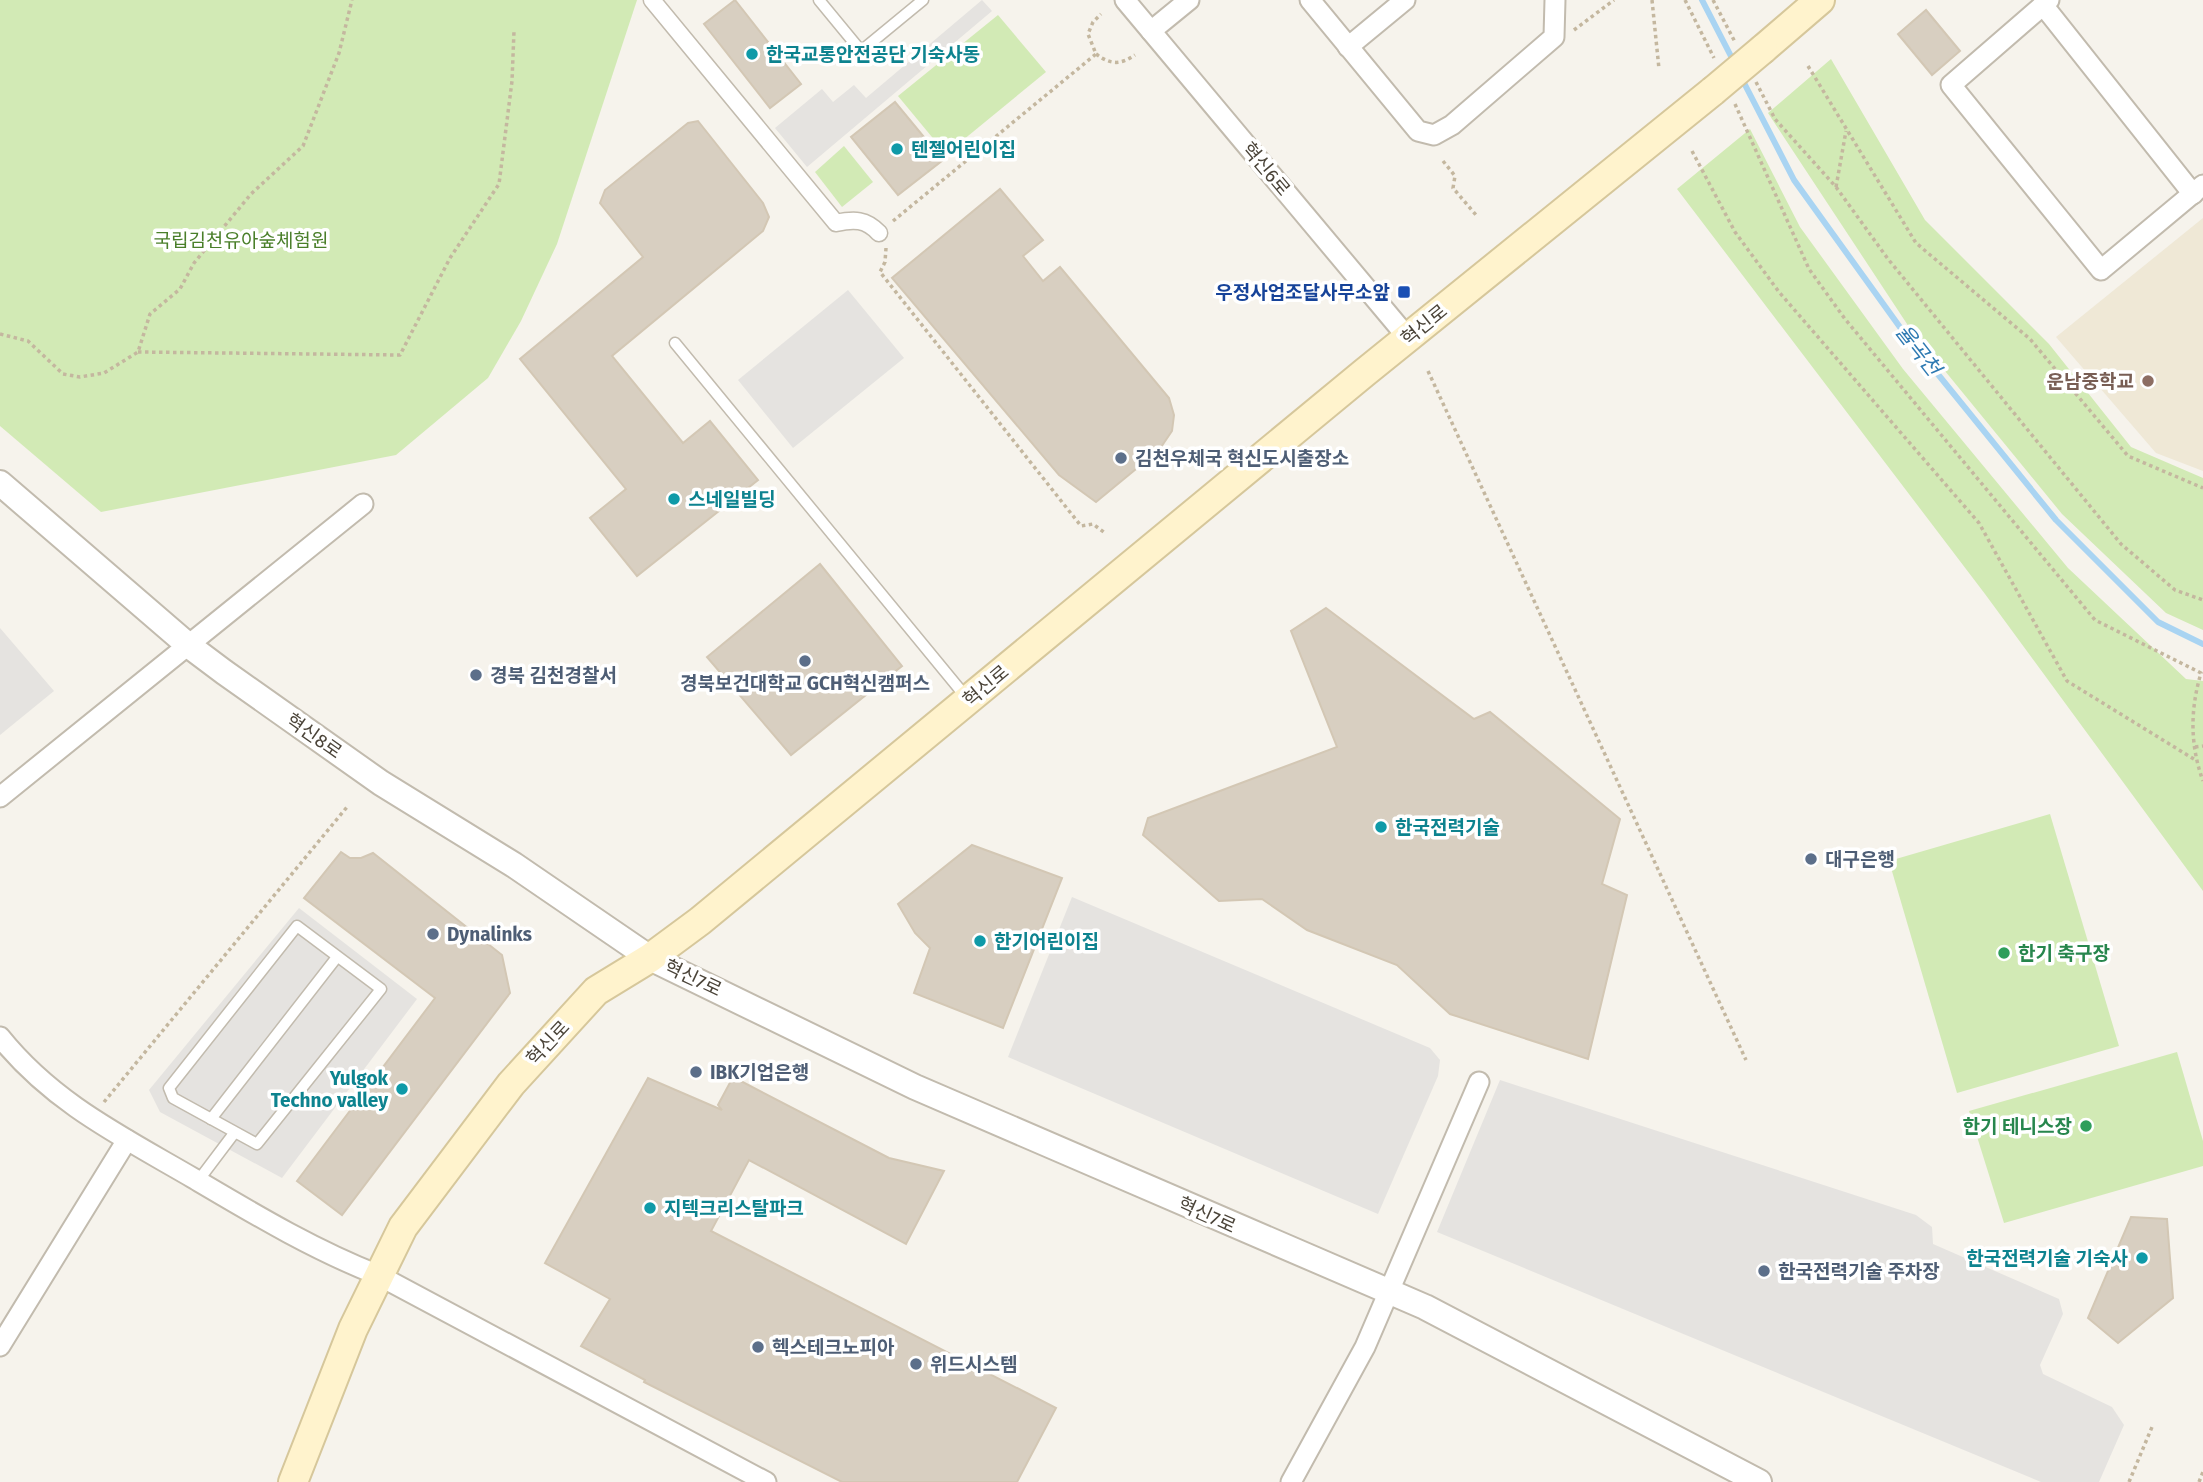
<svg xmlns="http://www.w3.org/2000/svg" width="2203" height="1482" viewBox="0 0 2203 1482" font-family="'Fira Sans','Noto Sans KR',sans-serif">
	<rect width="100%" height="100%" fill="#f6f3ec"/>
	<polygon fill="#efe8d6" points="2203,218 2203,471 2156,453 2056,337"/>
	<g fill="#d2eab5">
		<polygon points="0,0 637,0 557,244 521,321 488,378 396,455 101,512 0,426"/>
		<polygon points="998,15 1046,72 946,154 898,96"/>
		<polygon points="1831,59 1925,220 2049,344 2131,447 2203,478 2203,630 2166,613 2062,514 1909,327 1768,113"/>
		<polygon points="1750,129 1800,227 1903,369 2068,568 2186,679 2203,681 2203,891 1985,594 1677,189"/>
		<polygon points="844,146 873,182 842,207 815,172"/>
		<polygon points="2050,814 2119,1046 1957,1093 1889,861"/>
		<polygon points="2177,1052 2203,1141 2203,1166 2004,1223 1969,1111"/>
	</g>
	<g fill="#e5e3e0">
		<polygon points="982,0 992,11 807,167 775,128 822,89 833,102 854,85 866,98"/>
		<polygon points="848,290 904,358 793,448 738,380"/>
		<polygon points="0,628 54,691 0,735"/>
		<polygon points="1072,897 1430,1048 1440,1060 1438,1076 1378,1214 1008,1057"/>
		<polygon points="299,908 417,999 282,1178 160,1112 149,1090"/>
		<polygon points="1500,1080 1916,1215 1932,1227 1933,1244 2059,1299 2063,1314 2040,1365 2043,1374 2112,1407 2124,1425 2099,1482 2041,1482 1437,1232"/>
	</g>
	<g fill="none" stroke-linecap="round" stroke-linejoin="round">
		<g stroke="#a9d4f2" stroke-width="6">
			<polyline points="1702,0 1735,64"/>
			<polyline points="1741,77 1794,180 1902,330 2056,520 2158,622 2203,644"/>
		</g>
	</g>
	<g fill="#d8cfc1" stroke="#d3c7b4" stroke-width="2">
		<polygon points="735,0 801,84 770,108 704,24"/>
		<polygon points="1926,10 1960,51 1932,75 1898,34"/>
		<polygon points="895,102 943,160 898,195 851,137"/>
		<polygon points="698,121 763,203 769,217 763,231 612,356 683,443 710,421 758,480 637,576 590,518 626,489 520,359 643,257 600,203 605,190 688,123"/>
		<polygon points="1000,189 1043,240 1023,256 1043,281 1060,267 1169,398 1174,415 1172,431 1159,450 1096,502 1059,475 892,278"/>
		<polygon points="820,564 902,666 791,755 707,657"/>
		<polygon points="1326,608 1474,719 1490,712 1620,819 1602,884 1627,895 1588,1059 1450,1014 1397,965 1307,930 1262,899 1219,901 1143,835 1148,818 1337,747 1291,631"/>
		<polygon points="972,845 1062,878 1003,1028 914,993 930,948 915,933 898,904"/>
		<polygon points="341,852 350,858 361,858 373,853 502,955 510,993 342,1215 297,1181 435,998 304,898"/>
		<polygon points="733,1077 889,1158 944,1171 906,1244 749,1160 711,1231 1056,1408 1017,1482 842,1482 644,1382 645,1380 581,1346 610,1299 545,1263 648,1078 722,1110 718,1105"/>
		<polygon points="2131,1217 2167,1219 2173,1298 2118,1343 2088,1318"/>
	</g>
	<g fill="none" stroke-linecap="round" stroke-linejoin="round">
		<g stroke="#c2bbae" stroke-width="13">
			<g id="service">
				<polyline points="819,0 861,51 923,0"/>
				<polyline points="675,343 966,697"/>
				<polyline points="211,1119 337,957"/>
				<polyline points="198,1181 235,1132 257,1144 381,989 297,926 169,1088 173,1098 235,1132"/>
			</g>
		</g>
		<g stroke="#c2bbae" stroke-width="19">
			<path id="pedestrian" d="M 652,0 L 836,223 C 854,219 866,219 879,233"/>
		</g>
		<g stroke="#c2bbae" stroke-width="23">
			<g id="minor">
				<polyline points="1125,0 1408,338"/>
				<polyline points="1310,0 1418,131 1434,135 1452,125 1554,37 1555,0"/>
				<polyline points="2049,0 1951,85 2101,270 2203,185"/>
				<polyline points="2043,5 2193,194"/>
				<polyline points="1151,31 1189,0"/>
				<polyline points="1348,47 1405,0"/>
				<polyline points="0,797 363,504"/>
				<path d="M 0,1037 C 53,1103 121,1136 193,1178 C 254,1214 312,1249 378,1275 L 766,1482"/>
				<polyline points="0,1346 127,1140"/>
				<polyline points="1291,1482 1365,1347 1479,1082"/>
			</g>
		</g>
		<g stroke="#c2bbae" stroke-width="28">
			<polyline id="tertiary" points="0,483 188,645 224,672 381,783 514,865 650,958 915,1087 1425,1307 1759,1482"/>
		</g>
		<g stroke="#d6c79b" stroke-width="32">
			<g id="secondary">
				<polyline points="1763,49 1820,0"/>
				<polyline points="293,1482 353,1329 403,1227 511,1084 596,991 650,958 700,921 1364,373 1713,91"/>
			</g>
		</g>
		<g stroke="#c4b79f" stroke-width="3.5" stroke-dasharray="3.5 3.5" stroke-linecap="butt">
			<polyline points="1652,0 1659,69"/>
			<polyline points="1685,0 1714,58"/>
			<polyline points="1713,0 1735,42"/>
			<polyline points="1574,30 1614,0"/>
			<path d="M 1096,54 C 1111,65 1120,65 1135,55"/>
			<polyline points="1808,66 1916,243 2030,339 2128,456 2203,488"/>
			<polyline points="1756,82 1775,119 1836,187 1888,259 2121,544 2175,590 2203,600"/>
			<path d="M 1735,104 L 1809,269 L 1845,319 L 2095,620 L 2201,673 C 2190,710 2190,745 2203,781"/>
			<polyline points="1692,151 1735,232 1779,292 1979,523 2067,681 2197,761"/>
			<polyline points="1443,161 1455,176 1453,188 1476,215"/>
			<polyline points="1836,187 1846,131"/>
			<polyline points="893,221 1096,54 1088,34 1093,22 1101,14"/>
			<polyline points="886,248 885,262 880,272 1081,526 1093,524 1105,533"/>
			<polyline points="0,334 28,341 63,374 80,377 104,373 138,352 150,314 180,289 194,263 251,194 303,146 339,53 352,0"/>
			<polyline points="138,352 400,355 450,258 499,184 512,81 514,31"/>
			<polyline points="1428,371 1746,1060"/>
			<polyline points="2195,747 2203,746"/>
			<polyline points="104,1102 347,807"/>
			<polyline points="2129,1482 2152,1427"/>
			<polyline points="2199,1482 2203,1472"/>
		</g>
		<use href="#service" stroke="#fff" stroke-width="10"/>
		<use href="#pedestrian" stroke="#fff" stroke-width="16"/>
		<use href="#minor" stroke="#fff" stroke-width="19"/>
		<use href="#tertiary" stroke="#fff" stroke-width="24"/>
		<use href="#secondary" stroke="#fff3cd" stroke-width="28"/>
		<g stroke="#d6c79b" stroke-width="32" stroke-linecap="butt">
			<polyline id="secondary-bridge" points="1713,91 1763,49"/>
		</g>
		<use href="#secondary-bridge" stroke="#fff3cd" stroke-width="28"/>
	</g>
	<g fill="#0f9aa8" stroke="#fff" stroke-width="2.5">
		<circle cx="752" cy="54" r="7"/>
		<circle cx="897" cy="149" r="7"/>
		<circle cx="674" cy="499" r="7"/>
		<circle cx="1381" cy="827" r="7"/>
		<circle cx="980" cy="941" r="7"/>
		<circle cx="402" cy="1089" r="7"/>
		<circle cx="650" cy="1208" r="7"/>
		<circle cx="2142" cy="1258" r="7"/>
	</g>
	<rect fill="#1a4fb4" stroke="#fff" stroke-width="2.5" x="1397" y="285" width="14" height="14" rx="3.5"/>
	<circle fill="#8d6e63" stroke="#fff" stroke-width="2.5" cx="2148" cy="381" r="7"/>
	<g fill="#5c6f8a" stroke="#fff" stroke-width="2.5">
		<circle cx="1121" cy="458" r="7"/>
		<circle cx="805" cy="661" r="7"/>
		<circle cx="476" cy="675" r="7"/>
		<circle cx="1811" cy="859" r="7"/>
		<circle cx="433" cy="934" r="7"/>
		<circle cx="696" cy="1072" r="7"/>
		<circle cx="1764" cy="1271" r="7"/>
		<circle cx="758" cy="1347" r="7"/>
		<circle cx="916" cy="1364" r="7"/>
	</g>
	<g fill="#2e9e5b" stroke="#fff" stroke-width="2.5">
		<circle cx="2004" cy="953" r="7"/>
		<circle cx="2086" cy="1126" r="7"/>
	</g>
	<g text-anchor="middle" dominant-baseline="central" stroke-width="7" stroke-linejoin="round" paint-order="stroke">
		<g font-size="19" font-weight="bold" fill="#0d838f" stroke="#fff" text-anchor="start">
			<text x="766" y="54">한국교통안전공단 기숙사동</text>
			<text x="911" y="149">텐젤어린이집</text>
			<text x="688" y="499">스네일빌딩</text>
			<text x="1395" y="827">한국전력기술</text>
			<text x="994" y="941">한기어린이집</text>
			<text x="388" y="1078" text-anchor="end">Yulgok<tspan x="388" dy="22">Techno valley</tspan></text>
			<text x="664" y="1208">지텍크리스탈파크</text>
			<text x="2128" y="1258" text-anchor="end">한국전력기술 기숙사</text>
		</g>
		<g font-size="19" fill="#4b4439" stroke="#fff">
			<text transform="translate(1266 169) rotate(50)">혁신6로</text>
			<text transform="translate(1424 325) rotate(-39)">혁신로</text>
			<text transform="translate(986 686) rotate(-40)">혁신로</text>
			<text transform="translate(314 736) rotate(35)">혁신8로</text>
			<text transform="translate(693 978) rotate(25)">혁신7로</text>
			<text transform="translate(548 1043) rotate(-47)">혁신로</text>
			<text transform="translate(1207 1215) rotate(24)">혁신7로</text>
		</g>
		<g font-size="19" fill="#4a7f2a" stroke="#fff">
			<text x="241" y="240">국립김천유아숲체험원</text>
		</g>
		<g font-size="19" font-weight="bold" fill="#164399" stroke="#fff" text-anchor="end">
			<text x="1390" y="292">우정사업조달사무소앞</text>
		</g>
		<g font-size="19" font-weight="bold" fill="#785e54" stroke="#fff" text-anchor="end">
			<text x="2134" y="381">운남중학교</text>
		</g>
		<g font-size="19" font-weight="bold" fill="#4e5e75" stroke="#fff" text-anchor="start">
			<text x="1135" y="458">김천우체국 혁신도시출장소</text>
			<text x="490" y="675">경북 김천경찰서</text>
			<text x="805" y="683" text-anchor="middle">경북보건대학교 GCH혁신캠퍼스</text>
			<text x="1825" y="859">대구은행</text>
			<text x="447" y="934">Dynalinks</text>
			<text x="710" y="1072">IBK기업은행</text>
			<text x="1778" y="1271">한국전력기술 주차장</text>
			<text x="772" y="1347">헥스테크노피아</text>
			<text x="930" y="1364">위드시스템</text>
		</g>
		<g font-size="19" font-weight="bold" fill="#27864d" stroke="#fff" text-anchor="start">
			<text x="2018" y="953">한기 축구장</text>
			<text x="2072" y="1126" text-anchor="end">한기 테니스장</text>
		</g>
		<g font-size="21" font-style="italic" fill="#2e7ab2" stroke="#fff">
			<text transform="translate(1918 350) rotate(52)">율곡천</text>
		</g>
	</g>
</svg>
